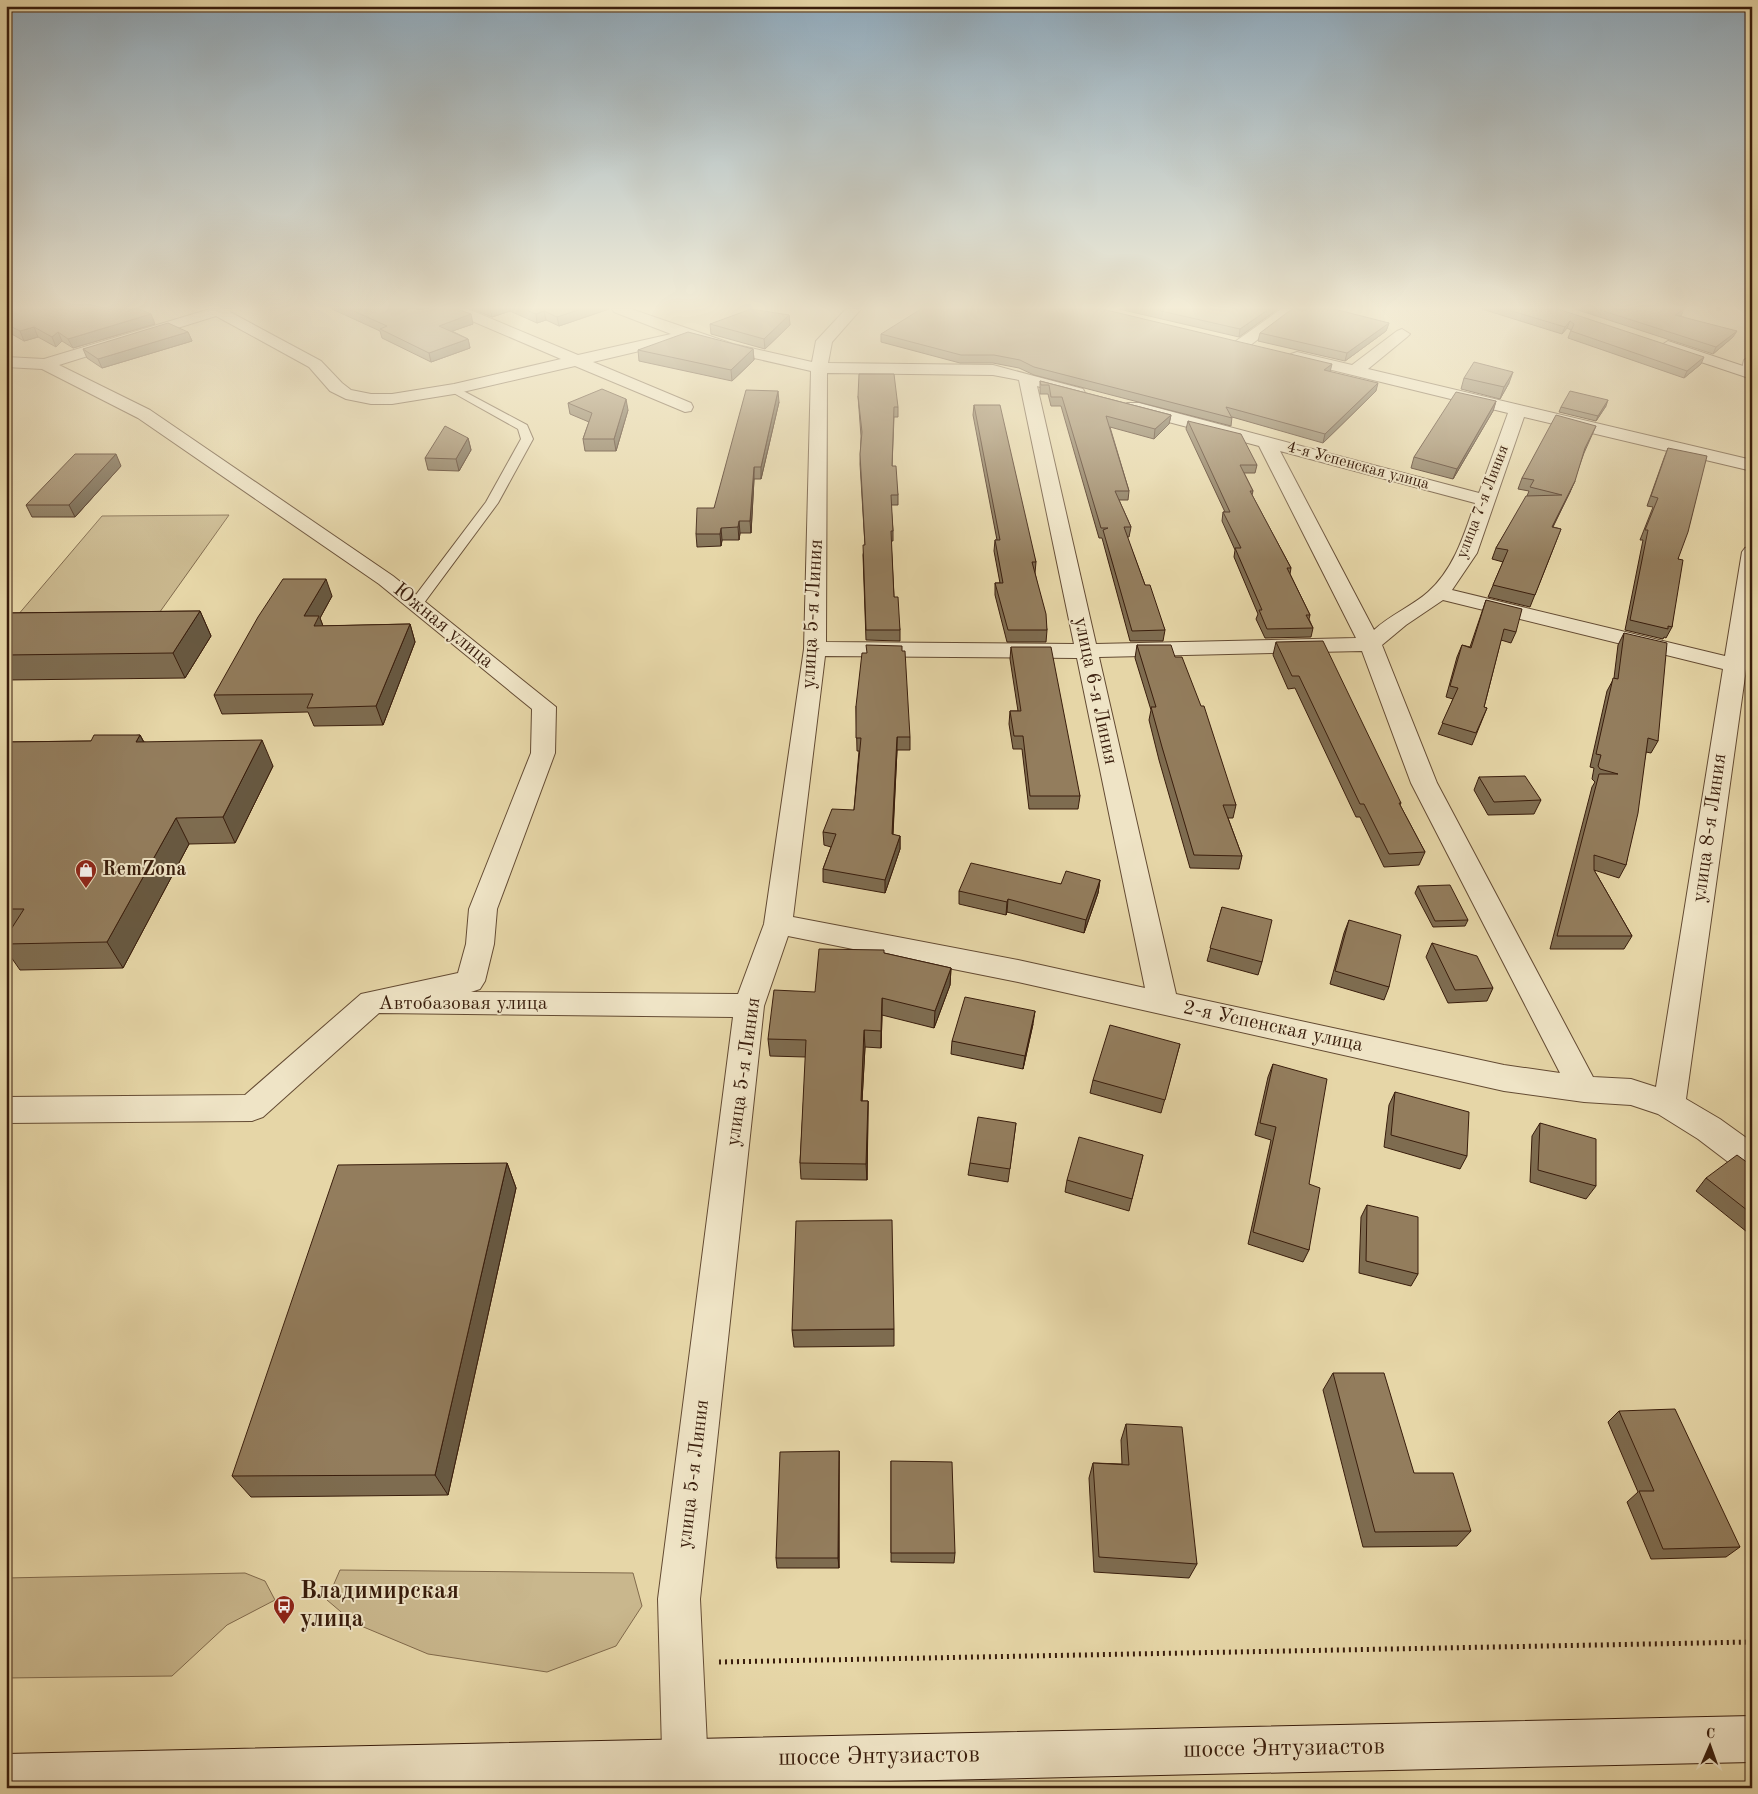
<svg xmlns="http://www.w3.org/2000/svg" width="1758" height="1794" viewBox="0 0 1758 1794" font-family="'Old Standard TT',serif">
	<rect width="100%" height="100%" fill="#e6d6a7"/>
	<filter id="stains"><feTurbulence type="fractalNoise" baseFrequency=".004" numOctaves="4"/><feColorMatrix values="0 0 0 0 .2 0 0 0 0 .09 0 0 0 0 .02 0 0 0 .5 -.17"/></filter>
	<radialGradient id="worn" r=".72"><stop offset=".6" stop-color="#630" stop-opacity="0"/><stop offset="1" stop-color="#630" stop-opacity=".3"/></radialGradient>
	<g fill="#c9b78d" stroke="#816a4c">
		<polygon points="229,515 147,630 6,629 102,516"/>
		<polygon points="340,1570 633,1573 642,1606 616,1646 547,1672 428,1654 354,1623 327,1600"/>
		<polygon points="245,1573 265,1581 275,1600 227,1625 172,1676 6,1678 6,1578"/>
	</g>
	<g fill="none" stroke-linecap="round" stroke-linejoin="round">
		<g stroke="#644b33" stroke-width="2">
			<polygon id="lane" points="454,386 527,425 533,439 498,503 421,607 416,608 409,604 486,502 521,439 518,429 450,391 450,387"/>
		</g>
		<g stroke="#644b33" stroke-width="2">
			<g id="street">
				<path d="M 210,309 L 231,309 L 230,312 L 321,361 L 342,383 L 351,390 L 371,394 L 392,394 L 454,384 L 561,359 L 451,312 L 449,309 L 468,309 L 578,355 L 671,334 L 614,312 L 612,309 L 631,309 L 733,344 L 812,362 L 816,341 L 846,309 L 861,309 L 832,342 L 828,363 L 993,365 L 1083,389 L 1085,393 L 1083,397 L 1077,398 L 1037,386 L 1096,644 L 1356,638 L 1259,446 L 1127,411 L 1125,407 L 1127,403 L 1139,403 L 1479,493 L 1508,413 L 1291,360 L 1289,357 L 1291,354 L 1297,352 L 1352,365 L 1397,331 L 1402,329 L 1410,334 L 1407,337 L 1368,369 L 1752,460 L 1752,471 L 1524,417 L 1477,553 L 1452,590 L 1725,656 L 1742,552 L 1745,548 L 1752,546 L 1752,626 L 1686,1099 L 1720,1119 L 1752,1142 L 1752,1175 L 1740,1171 L 1698,1139 L 1658,1114 L 1631,1105 L 1584,1102 L 1504,1091 L 1018,982 L 788,936 L 764,1006 L 700,1599 L 709,1788 L 663,1788 L 658,1599 L 733,1017 L 379,1013 L 263,1117 L 252,1121 L 6,1123 L 6,1097 L 245,1095 L 361,994 L 458,973 L 466,944 L 469,909 L 531,753 L 532,709 L 379,584 L 138,418 L 42,369 L 6,367 L 6,357 L 44,359 ZM 216,316 L 309,367 L 330,391 L 346,399 L 371,404 L 392,404 L 454,394 L 575,366 L 685,412 L 691,411 L 693,407 L 691,403 L 593,362 L 686,340 L 723,351 L 811,371 L 804,649 L 764,924 L 738,994 L 471,992 L 480,989 L 485,981 L 494,944 L 497,909 L 555,753 L 556,707 L 393,576 L 150,410 L 59,365 ZM 827,373 L 993,375 L 1019,380 L 1074,644 L 826,642 ZM 1280,451 L 1475,503 C 1464,535 1454,569 1428,592 C 1414,605 1390,615 1374,630 ZM 1443,600 L 1723,669 L 1656,1087 L 1631,1079 L 1593,1077 L 1437,783 L 1382,645 L 1406,625 ZM 1362,651 L 1411,783 L 1560,1073 L 1504,1065 L 1176,994 L 1099,657 ZM 825,656 L 1077,658 L 1145,988 L 1018,960 L 793,917 Z"/>
				<polygon points="1281,309 1297,309 1248,347 1236,347 1234,344 1236,341"/>
				<polygon points="1752,355 1752,377 1743,376 1741,373 1744,360"/>
			</g>
		</g>
		<g stroke="#391d0c" stroke-width="2">
			<g id="secondary">
				<polygon points="1668,341 1752,369 1752,379 1662,349 1660,346"/>
				<polygon points="1752,1716 1752,1762 573,1788 6,1788 6,1754"/>
			</g>
		</g>
		<polyline stroke="#391d0c" stroke-width="5" stroke-dasharray="2 4" stroke-linecap="butt" points="719,1662 1752,1642"/>
		<use href="#lane" fill="#efe4c6" fill-rule="evenodd"/>
		<use href="#street" fill="#efe4c6" fill-rule="evenodd"/>
		<use href="#secondary" fill="#efe4c6" fill-rule="evenodd"/>
	</g>
	<g fill="#7e6c50" stroke="#391d0c">
		<polygon points="6,309 155,324 73,348 62,341 56,347 38,337 24,341 10,333 6,334"/>
		<polygon points="332,309 457,309 473,324 452,331 468,339 470,348 431,362 382,338 380,331"/>
		<polygon points="472,309 609,309 559,326 546,320 537,323 510,311 492,317"/>
		<polygon points="1119,309 1278,309 1239,337"/>
		<polygon points="1482,309 1558,309 1701,364 1684,378 1568,338 1571,330 1567,328 1562,334"/>
		<polygon points="1575,309 1681,309 1681,316 1733,337 1713,354"/>
		<polygon points="789,315 790,325 765,349 711,334 710,324"/>
		<polygon points="1389,323 1386,331 1345,361 1258,341 1260,333"/>
		<polygon points="188,332 192,341 102,368 87,358 83,349"/>
		<polygon points="881,334 1330,372 1376,391 1323,443 1232,417 1231,426 1034,375 1019,368 993,363 960,363 881,342"/>
		<polygon points="753,349 754,360 732,381 639,361 638,350"/>
		<polygon points="1464,378 1509,383 1500,399 1461,389"/>
		<polygon points="1040,381 1171,415 1169,424 1154,439 1110,427 1129,491 1128,500 1119,500 1131,527 1129,537 1127,537 1145,585 1165,630 1163,641 1130,641 1102,538 1099,538 1061,406 1051,406 1048,394 1040,394"/>
		<polygon points="858,396 898,407 898,417 894,417 892,466 898,495 898,505 891,505 893,531 893,541 891,541 894,597 900,630 900,641 866,640 863,555 865,545 860,464 861,436"/>
		<polygon points="1496,401 1493,411 1453,479 1411,468 1414,457"/>
		<polygon points="779,402 761,479 754,479 751,533 740,533 739,540 722,540 721,546 697,547 696,534 714,508"/>
		<polygon points="568,403 628,410 616,451 585,451 583,439 589,422 570,414"/>
		<polygon points="974,405 1036,562 1035,573 1047,630 1046,642 1007,642 995,595 995,583 1000,583 994,551 995,540 997,540 973,415"/>
		<polygon points="1606,406 1596,421 1559,412 1561,407"/>
		<polygon points="1188,421 1257,465 1255,473 1244,473 1253,491 1252,495 1291,568 1290,574 1310,615 1309,619 1313,628 1311,637 1265,638 1256,619 1258,614 1234,557 1235,550 1222,521 1223,512 1225,512 1186,429"/>
		<polygon points="1596,426 1584,453 1570,492 1553,527 1561,529 1530,607 1488,597 1503,562 1492,559 1496,548 1527,496 1529,491 1518,489 1522,478"/>
		<polygon points="468,438 471,450 459,471 428,470 425,458"/>
		<polygon points="1668,448 1678,559 1672,627 1666,638 1664,637 1663,639 1625,630 1643,540 1640,540 1653,507 1647,506 1664,458"/>
		<polygon points="121,466 75,517 32,517 26,505"/>
		<polygon points="332,596 320,618 323,626 410,624 415,642 383,725 314,726 308,712 222,714 214,695"/>
		<polygon points="1486,600 1516,632 1511,643 1501,640 1484,707 1487,708 1472,745 1438,734 1453,699 1446,697 1457,657 1462,645 1470,647"/>
		<polygon points="200,611 211,636 185,678 6,680 6,613"/>
		<polygon points="1624,633 1658,741 1651,753 1646,752 1626,865 1619,878 1594,870 1632,936 1624,949 1550,949 1592,787 1595,782 1592,779 1594,768 1590,767 1607,691 1614,678 1618,645"/>
		<polygon points="1276,642 1401,803 1400,805 1425,852 1419,865 1384,867 1360,817 1356,817 1295,688 1288,689 1273,655"/>
		<polygon points="1137,645 1175,657 1236,805 1233,818 1228,818 1242,856 1239,869 1190,868 1159,760 1149,720 1151,710 1135,658"/>
		<polygon points="1011,647 1080,796 1078,809 1029,809 1022,749 1013,749 1009,724 1010,711 1018,711 1010,659"/>
		<polygon points="856,706 910,737 910,750 897,750 893,835 900,836 900,849 885,893 823,882 823,869 831,847 824,845 823,832 854,810 859,751 857,751"/>
		<polygon points="140,735 144,742 273,766 235,843 189,844 123,968 20,970 6,950 6,937 7,936 6,936 6,742 91,741"/>
		<polygon points="1479,777 1541,800 1534,814 1488,815 1474,790"/>
		<polygon points="1100,880 1098,893 1084,933 1007,912 1006,915 959,904 959,891 1061,884"/>
		<polygon points="1418,886 1468,920 1465,926 1433,927 1415,893"/>
		<polygon points="1222,907 1262,962 1258,975 1207,961"/>
		<polygon points="1349,920 1389,987 1384,1000 1330,984 1344,933"/>
		<polygon points="1432,943 1493,988 1487,1001 1448,1003 1426,957"/>
		<polygon points="884,953 951,968 950,985 934,1028 882,1015 881,1048 865,1047 862,1101 868,1101 867,1180 801,1179 800,1163 806,1057 770,1056 768,1039 815,992"/>
		<polygon points="1033,1024 1023,1069 951,1054 952,1041"/>
		<polygon points="1180,1044 1161,1113 1090,1093 1093,1080"/>
		<polygon points="1273,1064 1309,1184 1309,1250 1303,1262 1248,1244 1271,1140 1255,1135 1268,1077"/>
		<polygon points="1395,1092 1467,1156 1460,1169 1384,1147 1389,1105"/>
		<polygon points="1016,1123 1008,1182 968,1175 970,1163"/>
		<polygon points="1540,1123 1596,1186 1586,1199 1530,1182 1532,1136"/>
		<polygon points="1143,1155 1129,1211 1065,1192 1067,1180"/>
		<polygon points="507,1163 516,1188 448,1495 251,1497 232,1476"/>
		<polygon points="1752,1166 1752,1236 1696,1191 1706,1178"/>
		<polygon points="1367,1205 1418,1274 1411,1286 1359,1273 1361,1217"/>
		<polygon points="894,1329 894,1346 794,1347 792,1330"/>
		<polygon points="1333,1373 1414,1473 1471,1531 1457,1546 1363,1547 1323,1390"/>
		<polygon points="1619,1411 1740,1547 1726,1557 1651,1559 1627,1502 1638,1492 1608,1422"/>
		<polygon points="1126,1424 1197,1564 1189,1578 1094,1572 1089,1478 1093,1463 1122,1464 1121,1440"/>
		<polygon points="839,1451 839,1568 777,1568 776,1558"/>
		<polygon points="891,1461 955,1553 954,1563 891,1562"/>
	</g>
	<g fill="#675841" stroke="#391d0c">
		<polygon points="490,309 510,309 510,311 492,317"/>
		<polygon points="581,309 609,309 559,326 557,317"/>
		<polygon points="1269,309 1278,309 1239,337 1240,329"/>
		<polygon points="1684,309 1681,316 1675,315"/>
		<polygon points="544,311 546,320 537,323 536,314"/>
		<polygon points="151,314 155,324 73,348 68,339"/>
		<polygon points="471,314 473,324 441,335 439,326"/>
		<polygon points="789,315 790,325 765,349 764,339"/>
		<polygon points="1570,321 1567,328 1562,334 1565,327"/>
		<polygon points="1389,323 1386,331 1345,361 1347,353"/>
		<polygon points="6,325 10,333 6,334"/>
		<polygon points="34,327 38,337 24,341 20,331"/>
		<polygon points="1737,331 1733,337 1713,354 1716,347"/>
		<polygon points="58,332 62,341 56,347 52,337"/>
		<polygon points="188,332 192,341 102,368 98,359"/>
		<polygon points="468,339 470,348 431,362 429,353"/>
		<polygon points="753,349 754,360 732,381 731,370"/>
		<polygon points="1704,357 1701,364 1684,378 1687,371"/>
		<polygon points="1332,364 1330,372 1324,370"/>
		<polygon points="1513,372 1509,383 1500,399 1504,387"/>
		<polygon points="1378,383 1376,391 1323,443 1325,434"/>
		<polygon points="778,391 779,402 761,479 761,467"/>
		<polygon points="626,399 628,410 616,451 614,439"/>
		<polygon points="1608,400 1606,406 1596,421 1598,416"/>
		<polygon points="1496,401 1493,411 1453,479 1457,469"/>
		<polygon points="1171,415 1169,424 1154,439 1155,429"/>
		<polygon points="468,438 471,450 459,471 456,459"/>
		<polygon points="116,454 121,466 75,517 69,505"/>
		<polygon points="754,467 754,479 751,533 750,521"/>
		<polygon points="1575,481 1570,492 1547,538 1552,527"/>
		<polygon points="739,521 740,533 739,540 738,527"/>
		<polygon points="721,528 722,540 721,546 720,534"/>
		<polygon points="326,579 332,596 320,618 326,634 311,634 304,616"/>
		<polygon points="200,611 211,636 185,678 173,653"/>
		<polygon points="410,624 415,642 383,725 376,706"/>
		<polygon points="140,735 153,760 136,742"/>
		<polygon points="897,737 897,750 892,848 892,834"/>
		<polygon points="262,740 273,766 235,843 223,817"/>
		<polygon points="176,818 189,844 123,968 107,942"/>
		<polygon points="900,836 900,849 885,893 885,880"/>
		<polygon points="1100,880 1098,893 1084,933 1086,920"/>
		<polygon points="1008,899 1007,912 1006,915 1007,902"/>
		<polygon points="951,968 950,985 934,1028 935,1011"/>
		<polygon points="882,998 882,1015 881,1048 881,1031"/>
		<polygon points="1035,1011 1033,1024 1023,1069 1025,1056"/>
		<polygon points="864,1030 865,1047 861,1118 861,1101"/>
		<polygon points="868,1101 868,1118 867,1180 866,1164"/>
		<polygon points="507,1163 516,1188 448,1495 435,1475"/>
		<polygon points="839,1451 839,1568 838,1558"/>
	</g>
	<g fill="#937d5d" stroke="#391d0c">
		<polygon points="6,309 139,309 151,314 68,339 58,332 52,337 34,327 20,331 6,324"/>
		<polygon points="349,309 457,309 471,314 439,326 468,339 429,353 380,329 387,326"/>
		<polygon points="523,309 581,309 557,317 544,311 536,314"/>
		<polygon points="751,309 789,315 764,339 710,324"/>
		<polygon points="921,309 1102,309 1332,364 1324,370 1378,383 1325,434 1226,407 1232,418 1034,367 1020,360 994,355 961,355 881,334"/>
		<polygon points="1152,309 1269,309 1240,329"/>
		<polygon points="1292,309 1334,309 1389,323 1347,353 1260,333"/>
		<polygon points="1505,309 1558,309 1704,357 1687,371 1571,331 1574,324 1570,321 1565,327"/>
		<polygon points="1597,309 1684,309 1675,315 1737,331 1716,347"/>
		<polygon points="168,323 188,332 98,359 83,349"/>
		<polygon points="688,332 753,349 731,370 638,350"/>
		<polygon points="1474,362 1513,372 1504,387 1464,378"/>
		<polygon points="859,374 894,374 898,407 894,407 892,466 896,466 898,495 891,495 893,531 891,531 894,597 898,597 900,630 866,630 863,545 865,545 860,454 862,432 858,396"/>
		<polygon points="1040,381 1171,415 1155,429 1106,416 1129,491 1115,491 1131,527 1124,527 1145,585 1150,585 1165,630 1132,631 1103,530 1108,528 1101,528 1062,397 1051,397 1049,385 1041,385"/>
		<polygon points="602,389 626,399 614,439 583,439 592,413 568,403"/>
		<polygon points="746,390 778,391 761,467 754,467 750,521 739,521 738,527 721,528 720,534 696,534 697,508 714,508"/>
		<polygon points="1570,391 1608,400 1598,416 1561,407"/>
		<polygon points="1456,392 1496,401 1457,469 1414,457"/>
		<polygon points="974,405 1000,405 1036,562 1032,562 1046,614 1047,630 1008,630 995,583 1003,583 995,540 1000,540"/>
		<polygon points="1556,415 1596,426 1585,448 1575,481 1552,527 1561,529 1535,595 1493,585 1508,550 1496,548 1526,496 1562,495 1530,487 1534,480 1522,478"/>
		<polygon points="1188,421 1241,434 1257,465 1240,465 1253,491 1250,491 1291,568 1287,568 1310,615 1306,615 1313,628 1267,629 1259,610 1262,610 1235,548 1241,548 1223,512 1230,512"/>
		<polygon points="445,426 468,438 456,459 425,458"/>
		<polygon points="1668,448 1707,456 1688,532 1678,559 1683,560 1672,627 1668,626 1668,629 1630,620 1648,530 1645,530 1658,498 1651,496"/>
		<polygon points="75,454 116,454 69,505 26,505"/>
		<polygon points="283,579 326,579 304,616 319,616 314,626 410,624 376,706 307,708 313,694 214,695 258,617"/>
		<polygon points="1486,600 1522,609 1516,632 1504,629 1484,707 1487,708 1476,733 1442,723 1458,688 1450,686 1462,645 1471,648"/>
		<polygon points="200,611 173,653 6,655 6,613"/>
		<polygon points="1624,633 1667,643 1658,741 1648,738 1638,813 1626,865 1594,855 1594,870 1632,936 1557,936 1599,774 1618,774 1600,769 1598,766 1601,755 1596,754 1613,678 1618,679"/>
		<polygon points="1323,641 1401,803 1399,803 1425,852 1389,854 1364,804 1360,804 1299,676 1292,676 1276,642"/>
		<polygon points="866,645 902,646 902,651 905,651 910,737 897,737 892,834 900,836 885,880 823,869 836,834 823,832 832,809 854,810 861,738 856,738 856,706 862,653 867,653"/>
		<polygon points="1137,645 1171,645 1175,657 1182,657 1201,706 1204,706 1236,805 1223,805 1242,856 1194,855 1162,747 1151,707 1156,707"/>
		<polygon points="1011,647 1051,647 1080,796 1030,796 1023,736 1014,736 1010,711 1021,711"/>
		<polygon points="94,735 140,735 136,742 262,740 223,817 176,818 107,942 6,944 6,937 24,909 6,909 6,742 91,741"/>
		<polygon points="1525,776 1541,800 1494,802 1479,777"/>
		<polygon points="971,863 1061,884 1066,871 1100,880 1086,920 1008,899 1007,902 959,891"/>
		<polygon points="1450,885 1468,920 1435,921 1418,886"/>
		<polygon points="1222,907 1272,920 1262,962 1210,948"/>
		<polygon points="1349,920 1401,935 1389,987 1335,971"/>
		<polygon points="1432,943 1477,956 1493,988 1455,990"/>
		<polygon points="819,949 884,950 884,953 951,968 935,1011 882,998 881,1031 864,1030 861,1101 868,1101 866,1164 800,1163 806,1040 768,1039 774,990 815,992"/>
		<polygon points="965,997 1035,1011 1025,1056 952,1041"/>
		<polygon points="1110,1025 1180,1044 1165,1100 1093,1080"/>
		<polygon points="1273,1064 1327,1079 1309,1184 1320,1188 1309,1250 1253,1232 1276,1127 1260,1123"/>
		<polygon points="1395,1092 1469,1112 1467,1156 1391,1135"/>
		<polygon points="978,1117 1016,1123 1010,1169 970,1163"/>
		<polygon points="1540,1123 1596,1139 1596,1186 1538,1170"/>
		<polygon points="1079,1137 1143,1155 1132,1199 1067,1180"/>
		<polygon points="1737,1155 1752,1166 1752,1214 1706,1178"/>
		<polygon points="507,1163 435,1475 232,1476 338,1165"/>
		<polygon points="1367,1205 1418,1217 1418,1274 1366,1261"/>
		<polygon points="892,1220 894,1329 792,1330 796,1221"/>
		<polygon points="1333,1373 1384,1373 1414,1473 1453,1473 1471,1531 1375,1532"/>
		<polygon points="1675,1409 1740,1547 1663,1549 1639,1491 1654,1491 1619,1411"/>
		<polygon points="1126,1424 1182,1427 1197,1564 1099,1557 1093,1463 1129,1465"/>
		<polygon points="839,1451 838,1558 776,1558 780,1452"/>
		<polygon points="891,1461 952,1462 955,1553 891,1553"/>
	</g>
	<linearGradient id="sky" x2="0" y2="1"><stop stop-color="#8fa8b9"/><stop offset="0.55" stop-color="#f4edd7"/><stop offset="1" stop-color="#f4edd7" stop-opacity="0"/></linearGradient>
	<rect width="1758" height="560" fill="url(#sky)"/>
	<defs>
		<g id="shop-pin" transform="scale(1.125)"><path d="M0 17L-7.5 6A9.5 9.5 0 1 1 7.5 6Z" fill="#8f2418" stroke="#efe4c6"/><path d="M-5-2.5h2.3a2.7 3.5 0 0 1 5.4 0H5L5.5 6h-11ZM-1.5-2.5h3a1.5 2.3 0 0 0-3 0Z" fill="#fff"/></g>
		<g id="bus-pin" transform="scale(1.125)"><path d="M0 17L-7.5 6A9.5 9.5 0 1 1 7.5 6Z" fill="#8f2418" stroke="#efe4c6"/><path d="M-5-6H5V4H4V6H2V4H-2V6H-4V4H-5ZM-3.5-4V0h7V-4ZM-3.5 1.2v1.5H-2V1.2ZM2 1.2v1.5H3.5V1.2Z" fill="#fff"/></g>
	</defs>
	<g fill-rule="evenodd">
		<use href="#shop-pin" x="86" y="870"/>
		<use href="#bus-pin" x="284" y="1606"/>
	</g>
	<g text-anchor="middle" dominant-baseline="central" stroke-width="4" stroke-linejoin="round" paint-order="stroke">
		<g font-size="16" fill="#391d0c" stroke="#efe4c6">
			<text transform="translate(1358 466) rotate(15)">4-я Успенская улица</text>
			<text transform="translate(1483 502) rotate(-69)">улица 7-я Линия</text>
		</g>
		<g font-size="20" fill="#391d0c" stroke="#efe4c6">
			<text transform="translate(813 614) rotate(-87)">улица 5-я Линия</text>
			<text transform="translate(443 626) rotate(39)">Южная улица</text>
			<text transform="translate(1095 691) rotate(78)">улица 6-я Линия</text>
			<text transform="translate(1710 828) rotate(-82)">улица 8-я Линия</text>
			<text x="463" y="1004">Автобазовая улица</text>
			<text transform="translate(1273 1027) rotate(12)">2-я Успенская улица</text>
			<text transform="translate(744 1072) rotate(-82)">улица 5-я Линия</text>
			<text transform="translate(694 1474) rotate(-83)">улица 5-я Линия</text>
		</g>
		<g font-size="20" font-weight="bold" fill="#391d0c" stroke="#efe4c6" text-anchor="start">
			<text x="102" y="870">RemZona</text>
		</g>
		<g font-size="24" font-weight="bold" fill="#391d0c" stroke="#efe4c6" text-anchor="start">
			<text x="300" y="1592">Владимирская<tspan x="300" dy="28">улица</tspan></text>
		</g>
		<g font-size="24" fill="#391d0c" stroke="#efe4c6">
			<text transform="translate(1284 1749) rotate(-1)">шоссе Энтузиастов</text>
			<text transform="translate(879 1757) rotate(-1)">шоссе Энтузиастов</text>
		</g>
	</g>
	<rect width="1758" height="1794" fill="none" stroke="#e6d6a7" stroke-width="25"/>
	<rect x="8" y="8" width="1743" height="1779" fill="none" stroke="#391d0c" stroke-width="2.5"/>
	<rect x="12" y="12" width="1733" height="1769" fill="none" stroke="#391d0c"/>
	<g transform="translate(1710 1746) rotate(2)" stroke="#efe4c6" stroke-width="4" paint-order="stroke">
	<path d="M0-4L9 19L0 12L-9 19Z" fill="#391d0c"/>
	<text y="-8" font-size="14" font-weight="bold" text-anchor="middle" fill="#391d0c">С</text>
	</g>
	<rect width="100%" height="100%" filter="url(#stains)"/>
	<rect width="100%" height="100%" fill="url(#worn)"/>
</svg>
